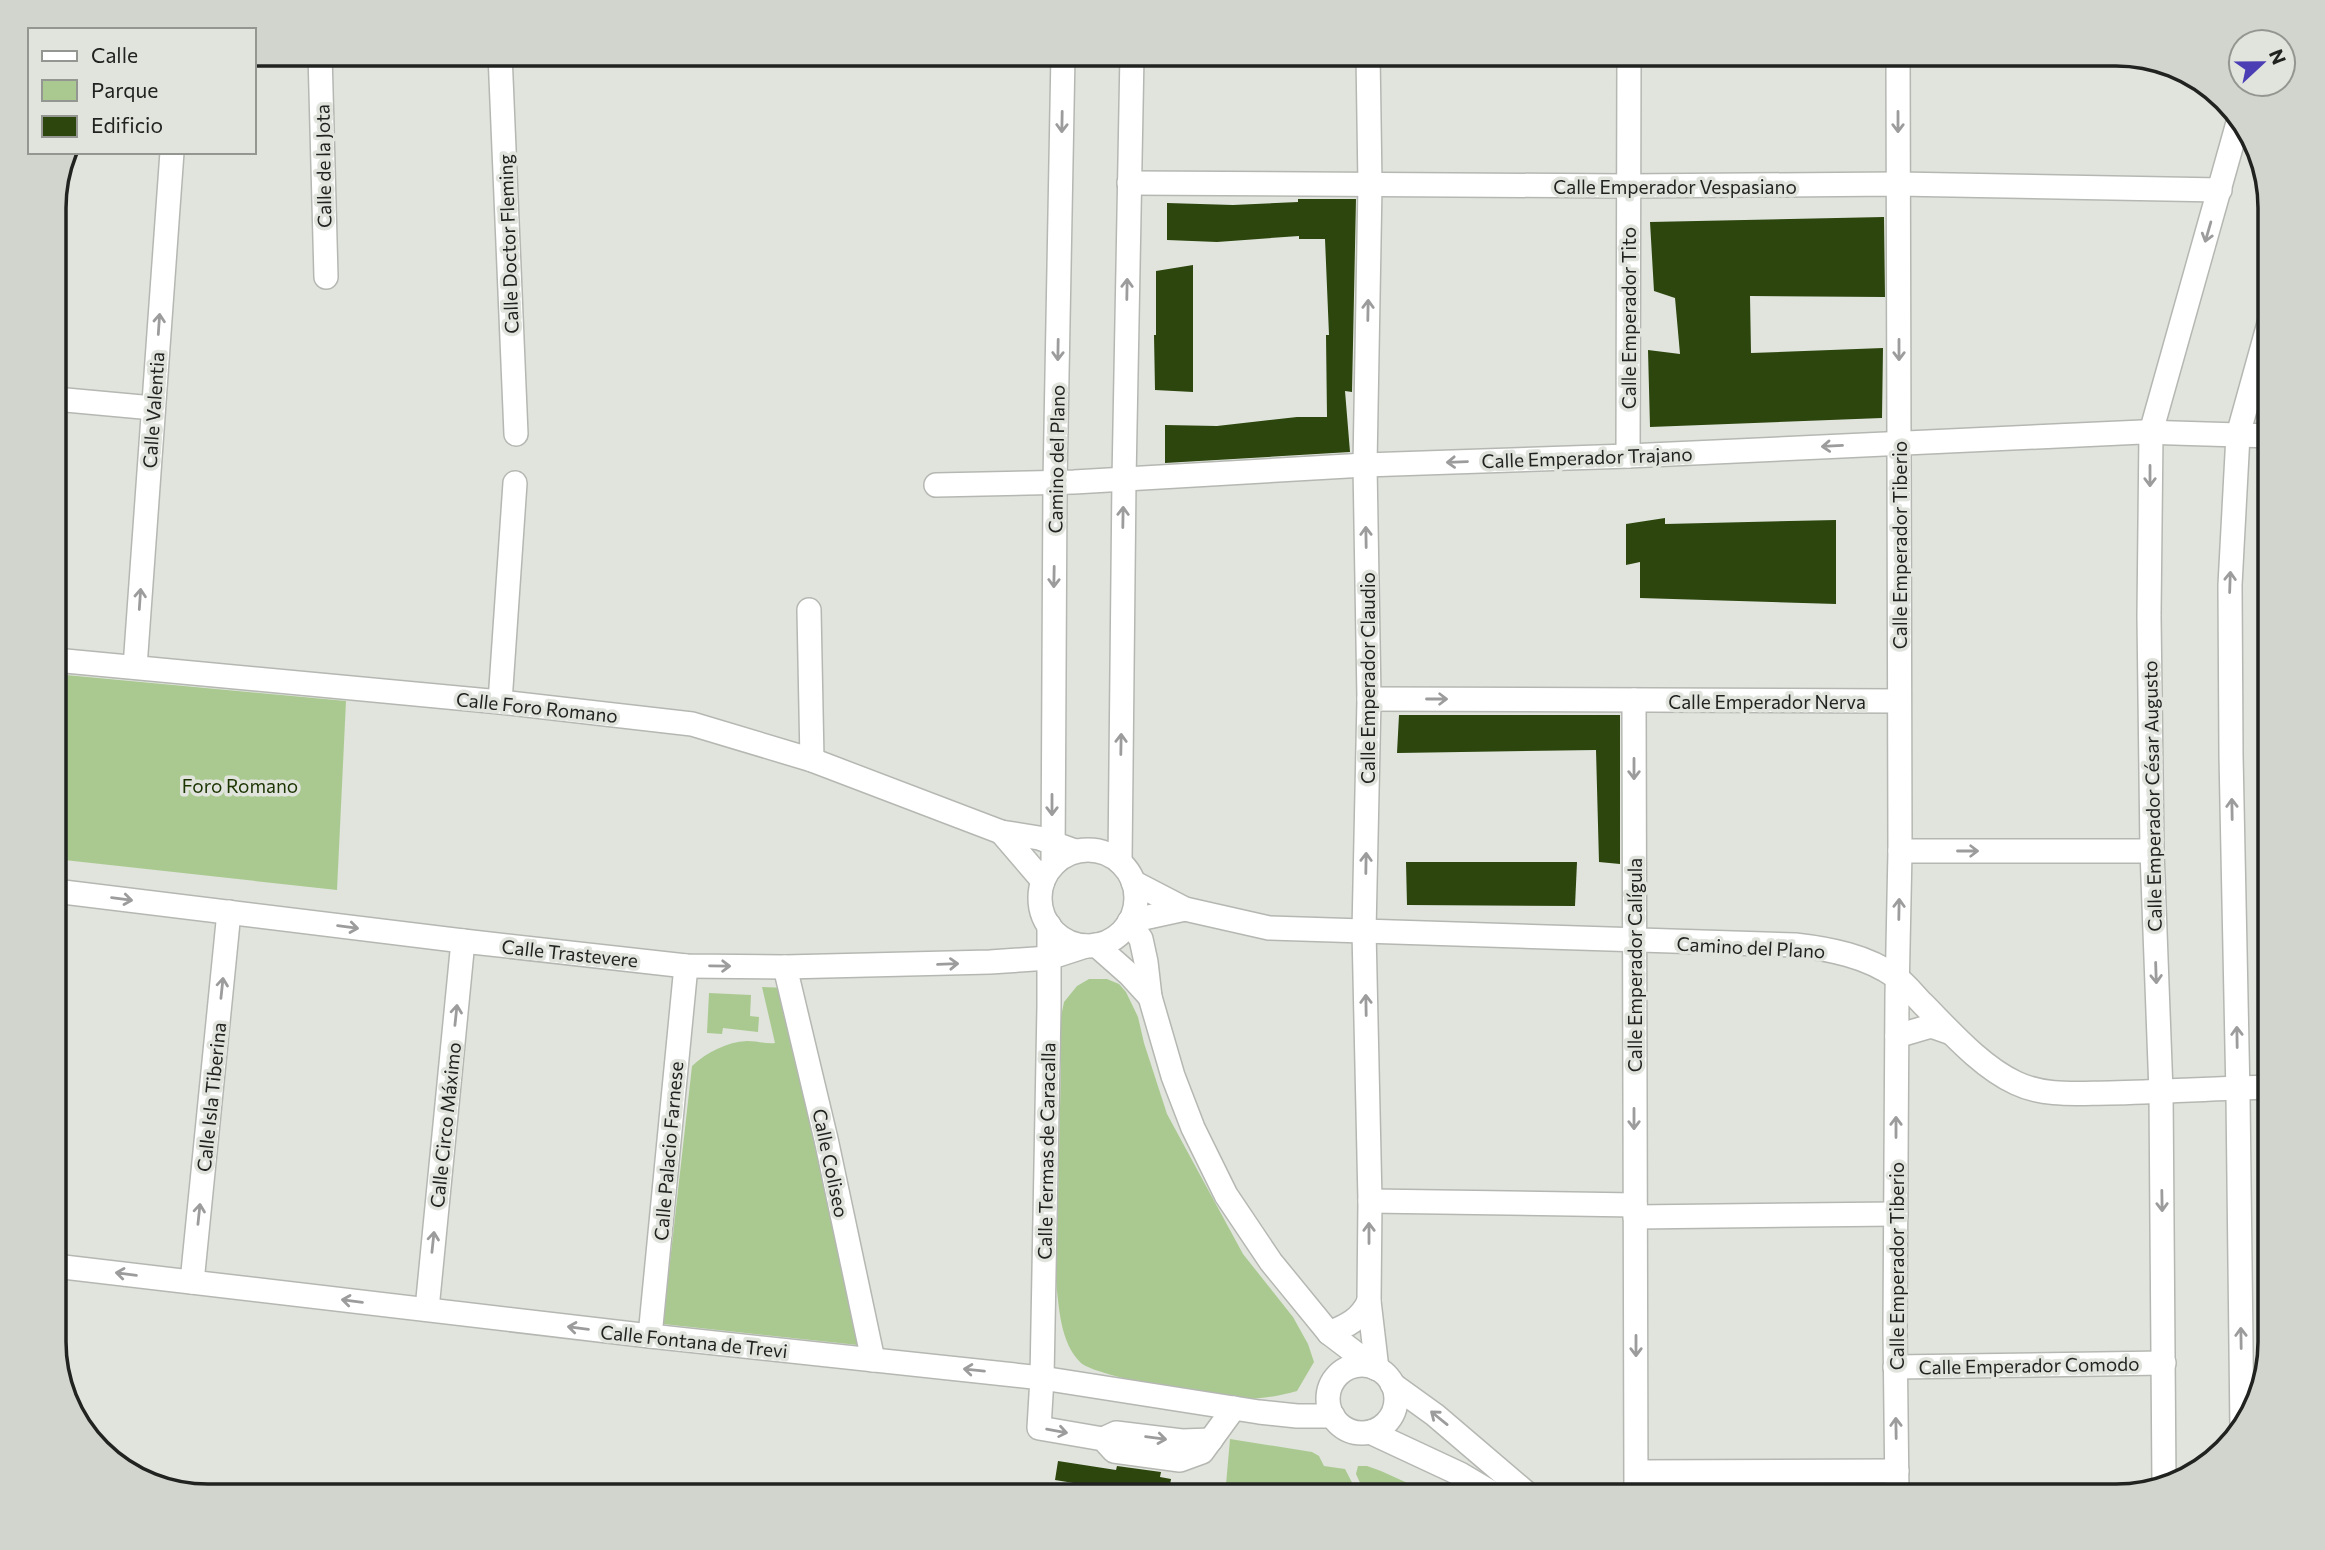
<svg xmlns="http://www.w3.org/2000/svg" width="2325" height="1550" viewBox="0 0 2325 1550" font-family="Commissioner,sans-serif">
	<defs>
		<pattern id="forest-firs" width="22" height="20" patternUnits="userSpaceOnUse" patternTransform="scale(1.75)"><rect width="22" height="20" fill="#aac990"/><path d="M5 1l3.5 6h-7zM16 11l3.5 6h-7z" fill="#92ac7c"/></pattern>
	</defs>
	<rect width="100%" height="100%" fill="#e0e4dd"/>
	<g fill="#aac990">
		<polygon points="55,674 346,701 337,890 55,859"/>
		<path d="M 1089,979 L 1107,979 L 1119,984 L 1126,992 L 1138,1017 L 1144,1043 L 1167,1114 L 1243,1254 L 1293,1317 L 1308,1344 L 1314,1362 L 1297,1391 C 1279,1396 1257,1400 1238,1399 C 1214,1398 1095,1376 1081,1363 C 1060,1343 1059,1307 1056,1281 L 1061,1064 L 1059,1027 L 1064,1002 L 1077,986 Z"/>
		<path d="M 762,987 L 788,988 L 867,1346 L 663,1324 L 692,1066 C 707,1052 727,1042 747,1041 C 757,1041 766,1044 775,1043 Z"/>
		<polygon points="709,993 751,995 750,1016 759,1017 758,1032 723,1028 722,1034 707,1033"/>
		<polygon points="1230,1439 1312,1452 1319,1456 1324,1466 1345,1469 1359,1496 1225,1496"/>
		<polygon points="1358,1466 1367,1466 1381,1471 1436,1496 1366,1496 1356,1474"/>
	</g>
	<polygon fill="url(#forest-firs)" points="330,1483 418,1494 419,1496 304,1496"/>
	<g fill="#2c460e">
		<polygon points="1298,199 1356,199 1352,392 1345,391 1350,452 1165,463 1165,425 1217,426 1297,417 1327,417 1326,335 1329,335 1325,239 1299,239 1299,236 1217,242 1167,240 1167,203 1233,205 1298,202"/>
		<polygon points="1884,217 1885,297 1750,296 1751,353 1883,348 1882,418 1650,427 1648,350 1680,354 1675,298 1654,291 1650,222"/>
		<polygon points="1193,265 1193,392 1155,390 1154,335 1156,335 1156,271"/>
		<polygon points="1665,518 1665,524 1836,520 1836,604 1640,598 1640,562 1626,565 1626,524"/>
		<polygon points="1399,715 1620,715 1620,864 1599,862 1596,750 1397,753"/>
		<polygon points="1406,862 1577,862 1575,906 1407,905"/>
		<polygon points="1058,1461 1116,1470 1117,1466 1161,1472 1160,1477 1171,1479 1168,1496 1154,1496 1055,1480"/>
	</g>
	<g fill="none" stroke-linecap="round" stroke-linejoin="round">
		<g stroke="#b5b8b2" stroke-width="26">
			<g id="minor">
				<polyline points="320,54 326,277"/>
				<polyline points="500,54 516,434"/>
				<polyline points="1368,54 1370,185 1365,465 1369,699 1364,931 1370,1201 1369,1301 1377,1369"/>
				<polyline points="1129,183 1628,186 1898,184 2220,190"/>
				<polyline points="55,399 153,408"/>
				<polyline points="1628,456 1629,54"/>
				<polyline points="936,485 1074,482 1365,465 1628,456 2142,432 2271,436"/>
				<polyline points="809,610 812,760"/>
				<polyline points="55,660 500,702 692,724 812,760 1001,832 1039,838 1075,851"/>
				<polyline points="135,667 172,152"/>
				<polyline points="1369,699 1899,701"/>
				<polyline points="1634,700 1636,1496"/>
				<polyline points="500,702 515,483"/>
				<polyline points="1001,832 1043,881"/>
				<circle cx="1088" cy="898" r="48"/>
				<polyline points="1900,851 2152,851"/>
				<polyline points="1120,862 1124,480 1132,54"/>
				<polyline points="1053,864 1055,482 1063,54"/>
				<path d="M 1133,882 L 1185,909 L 1269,928 L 1795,945 C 1830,949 1867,956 1896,977 C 1906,984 1914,995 1923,1004 C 1949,1030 1981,1067 2016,1083 C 2045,1097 2079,1093 2110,1093 C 2164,1092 2217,1088 2271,1087"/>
				<polyline points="55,891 463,941 686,966 785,967 990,962 1049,958 1086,946"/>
				<polyline points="1130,921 1185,909"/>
				<polyline points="1129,922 1141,939 1146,962 1150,997 1173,1076 1193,1128 1226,1195 1271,1262 1329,1333 1375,1368"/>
				<polyline points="1049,925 1049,1006 1042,1378 1039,1428 1103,1439 1114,1451 1180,1460 1202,1452 1234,1408"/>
				<polyline points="1096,945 1130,975 1150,997"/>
				<polyline points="785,967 826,1139 873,1360"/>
				<polyline points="1897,1036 1931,1026 1951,1033"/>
				<polyline points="1370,1201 1635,1205"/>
				<polyline points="1635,1217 1896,1214"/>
				<polyline points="55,1266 650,1336 1042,1378 1259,1412 1297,1416 1333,1416"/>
				<polyline points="192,1282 229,912"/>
				<polyline points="427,1309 463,941"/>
				<path d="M 1329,1333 C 1347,1326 1361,1319 1369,1301"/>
				<polyline points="650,1336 686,966"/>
				<circle cx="1362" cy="1399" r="34"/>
				<polyline points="1895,1367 2164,1363"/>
				<polyline points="1392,1384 1435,1415 1530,1496"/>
				<polyline points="2242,1430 2238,1096 2231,755 2230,585 2238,435 2271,316"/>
				<polyline points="1370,1432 1460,1474 1497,1496"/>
				<polyline points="1103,1439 1116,1433 1182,1441 1211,1440"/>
				<polyline points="1637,1472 1897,1471"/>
				<polyline points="2164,1485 2161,1092 2152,851 2149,616 2151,432 2239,119"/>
				<polyline points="1897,1496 1895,1331 1897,995 1900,851 1898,54"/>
			</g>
		</g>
		<use href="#minor" stroke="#fff" stroke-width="23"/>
	</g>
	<defs><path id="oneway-shaft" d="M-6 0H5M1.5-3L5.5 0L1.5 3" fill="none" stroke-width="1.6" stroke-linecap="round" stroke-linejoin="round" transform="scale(1.75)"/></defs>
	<g stroke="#9b9c9b">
		<use href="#oneway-shaft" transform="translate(1062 122) rotate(91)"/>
		<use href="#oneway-shaft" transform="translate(1898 122) rotate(90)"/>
		<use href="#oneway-shaft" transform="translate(2208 232) rotate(106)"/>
		<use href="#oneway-shaft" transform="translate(1127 289) rotate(-89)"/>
		<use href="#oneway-shaft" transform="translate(1368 310) rotate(-89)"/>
		<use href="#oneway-shaft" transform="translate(159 324) rotate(-86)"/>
		<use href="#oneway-shaft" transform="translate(1058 350) rotate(91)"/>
		<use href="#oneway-shaft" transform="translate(1899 350) rotate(90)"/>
		<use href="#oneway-shaft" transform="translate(1832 446) rotate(177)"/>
		<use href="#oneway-shaft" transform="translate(1457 462) rotate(178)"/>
		<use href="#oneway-shaft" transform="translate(2150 476) rotate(90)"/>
		<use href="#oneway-shaft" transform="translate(1123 517) rotate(-89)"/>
		<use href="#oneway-shaft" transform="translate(1366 537) rotate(-91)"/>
		<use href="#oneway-shaft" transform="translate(1054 577) rotate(91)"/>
		<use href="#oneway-shaft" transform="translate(2230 582) rotate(-88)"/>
		<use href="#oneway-shaft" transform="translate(140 599) rotate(-86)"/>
		<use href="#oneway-shaft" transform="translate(1437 699)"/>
		<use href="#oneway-shaft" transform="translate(1121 744) rotate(-89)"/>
		<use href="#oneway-shaft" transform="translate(1634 769) rotate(90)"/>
		<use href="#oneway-shaft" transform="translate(1052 805) rotate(90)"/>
		<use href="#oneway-shaft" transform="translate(2232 809) rotate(-91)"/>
		<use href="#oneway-shaft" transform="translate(1968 851)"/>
		<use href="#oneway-shaft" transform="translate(1366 863) rotate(-89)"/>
		<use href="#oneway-shaft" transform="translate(122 899) rotate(7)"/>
		<use href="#oneway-shaft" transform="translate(1899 909) rotate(-89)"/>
		<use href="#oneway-shaft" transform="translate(348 927) rotate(7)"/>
		<use href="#oneway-shaft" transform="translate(948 964) rotate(-2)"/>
		<use href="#oneway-shaft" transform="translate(720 966) rotate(1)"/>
		<use href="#oneway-shaft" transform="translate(2156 973) rotate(88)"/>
		<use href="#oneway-shaft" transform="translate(222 988) rotate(-84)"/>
		<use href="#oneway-shaft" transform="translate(1366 1005) rotate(-91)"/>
		<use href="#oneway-shaft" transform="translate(456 1015) rotate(-84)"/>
		<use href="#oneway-shaft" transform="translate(2237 1037) rotate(-91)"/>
		<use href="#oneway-shaft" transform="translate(1634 1119) rotate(90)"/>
		<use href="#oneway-shaft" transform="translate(1896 1127) rotate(-90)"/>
		<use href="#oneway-shaft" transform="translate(2162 1201) rotate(89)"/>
		<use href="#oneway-shaft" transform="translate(199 1214) rotate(-84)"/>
		<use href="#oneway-shaft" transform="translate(1369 1233) rotate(-90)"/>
		<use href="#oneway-shaft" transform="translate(433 1242) rotate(-84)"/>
		<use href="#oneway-shaft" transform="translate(126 1274) rotate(-173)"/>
		<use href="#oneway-shaft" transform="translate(352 1301) rotate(-173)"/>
		<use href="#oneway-shaft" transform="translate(578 1328) rotate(-173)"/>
		<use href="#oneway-shaft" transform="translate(2241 1338) rotate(-91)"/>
		<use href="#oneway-shaft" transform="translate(1636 1346) rotate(90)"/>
		<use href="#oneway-shaft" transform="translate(974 1370) rotate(-174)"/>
		<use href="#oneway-shaft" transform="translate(1439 1418) rotate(-141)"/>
		<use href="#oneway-shaft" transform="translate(1896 1428) rotate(-91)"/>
		<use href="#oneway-shaft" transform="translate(1057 1431) rotate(10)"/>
		<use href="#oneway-shaft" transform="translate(1156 1438) rotate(7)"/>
	</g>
	<g text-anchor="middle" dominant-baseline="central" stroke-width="7" stroke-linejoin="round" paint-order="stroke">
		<g font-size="19" fill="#212320" stroke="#e0e4dd">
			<text transform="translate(323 166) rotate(-91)">Calle de la Jota</text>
			<text x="1675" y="186">Calle Emperador Vespasiano</text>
			<text transform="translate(508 244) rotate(-92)">Calle Doctor Fleming</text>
			<text transform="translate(1628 318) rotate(-90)">Calle Emperador Tito</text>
			<text transform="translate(153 410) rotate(-86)">Calle Valentia</text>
			<text transform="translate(1587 457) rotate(-2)">Calle Emperador Trajano</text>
			<text transform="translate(1056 459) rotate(-89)">Camino del Plano</text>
			<text transform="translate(1899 545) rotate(-90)">Calle Emperador Tiberio</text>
			<text transform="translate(1367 678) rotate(-90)">Calle Emperador Claudio</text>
			<text x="1767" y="701">Calle Emperador Nerva</text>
			<text transform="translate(537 707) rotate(6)">Calle Foro Romano</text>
			<text transform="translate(2152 796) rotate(-91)">Calle Emperador César Augusto</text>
			<text transform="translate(1751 947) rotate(3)">Camino del Plano</text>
			<text transform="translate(570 953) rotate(6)">Calle Trastevere</text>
			<text transform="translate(1634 965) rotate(-90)">Calle Emperador Calígula</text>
			<text transform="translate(211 1097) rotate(-84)">Calle Isla Tiberina</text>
			<text transform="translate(445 1125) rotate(-84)">Calle Circo Máximo</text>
			<text transform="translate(668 1151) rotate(-85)">Calle Palacio Farnese</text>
			<text transform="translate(1046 1151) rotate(-89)">Calle Termas de Caracalla</text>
			<text transform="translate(831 1163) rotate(78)">Calle Coliseo</text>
			<text transform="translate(1896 1266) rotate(-90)">Calle Emperador Tiberio</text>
			<text transform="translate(694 1341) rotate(6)">Calle Fontana de Trevi</text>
			<text transform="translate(2029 1365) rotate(-1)">Calle Emperador Comodo</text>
		</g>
		<g font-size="19" fill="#1b3400" stroke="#e0e4dd">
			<text x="240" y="785">Foro Romano</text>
		</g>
	</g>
	<path d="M0 0H2325V1550H0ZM208 66H2116A142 142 0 0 1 2258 208V1342A142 142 0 0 1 2116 1484H208A142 142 0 0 1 66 1342V208A142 142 0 0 1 208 66Z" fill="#d1d5ce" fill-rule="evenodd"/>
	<path fill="none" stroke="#212320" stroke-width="3.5" d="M208 66H2116A142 142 0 0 1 2258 208V1342A142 142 0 0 1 2116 1484H208A142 142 0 0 1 66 1342V208A142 142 0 0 1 208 66Z"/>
	<rect x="28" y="28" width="228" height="126" fill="#e0e4dd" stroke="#949791" stroke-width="2"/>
	<rect x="42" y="51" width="35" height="10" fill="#ffffff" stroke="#949791" stroke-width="2"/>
	<text x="91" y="63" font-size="21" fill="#212320">Calle</text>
	<rect x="42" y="80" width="35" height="21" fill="#aac990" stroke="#949791" stroke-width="2"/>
	<text x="91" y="98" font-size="21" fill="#212320">Parque</text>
	<rect x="42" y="116" width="35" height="21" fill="#2c460e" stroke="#949791" stroke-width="2"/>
	<text x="91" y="133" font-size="21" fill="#212320">Edificio</text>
	<g transform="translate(2262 63) rotate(68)"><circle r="33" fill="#e0e4dd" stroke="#949791" stroke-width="2"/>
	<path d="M0-5L12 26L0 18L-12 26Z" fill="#4b3eb5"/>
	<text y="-10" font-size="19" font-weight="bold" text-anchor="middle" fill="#212320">N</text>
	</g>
</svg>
